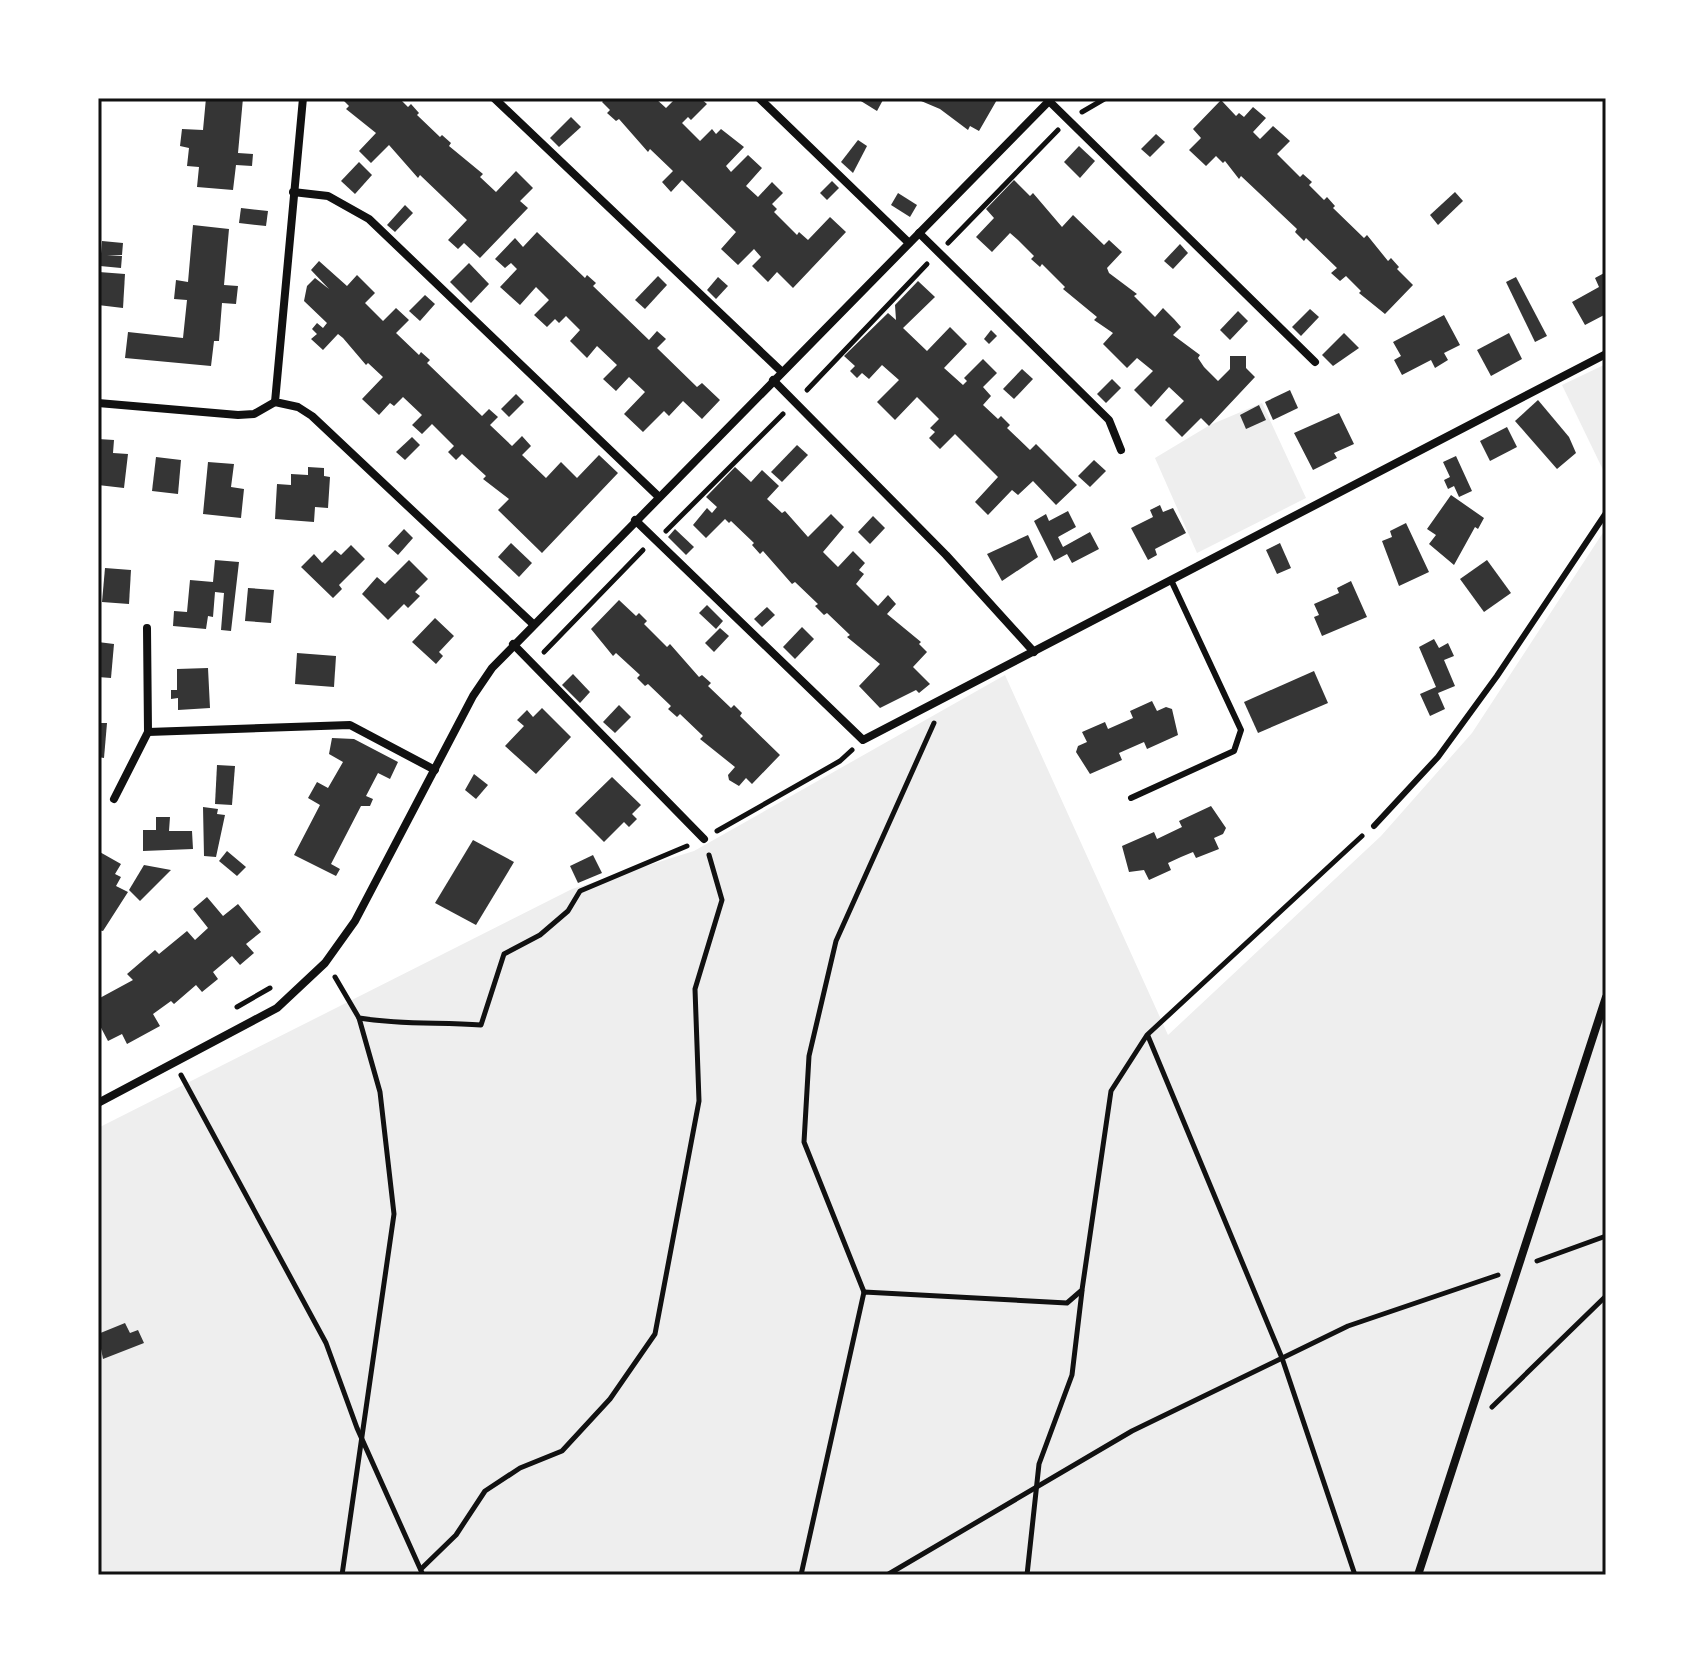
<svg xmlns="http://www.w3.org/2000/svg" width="1704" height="1673" viewBox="0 0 1704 1673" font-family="Ubuntu,sans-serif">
	<rect width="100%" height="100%" fill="#fff"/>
	<g fill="#eee">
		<polygon points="1606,364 1606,476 1562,385"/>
		<polygon points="1262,403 1306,498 1197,553 1155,458 1210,425"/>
		<polygon points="1606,528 1606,1575 98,1575 98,1128 572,889 694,851 1005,675 1168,1035 1381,836 1472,733"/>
	</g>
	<g fill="#353535">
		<polygon points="206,98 243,98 238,153 253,154 252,166 236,165 233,190 197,187 199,167 187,166 189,148 180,146 182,129 203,130"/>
		<polygon points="341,98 399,98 408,107 411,104 419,113 417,115 440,137 442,135 451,143 449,146 483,174 480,177 496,192 516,171 533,188 520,201 528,208 480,258 464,243 458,249 448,240 467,220 420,175 418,178 389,145 371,163 359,151 376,133 346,109 349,106"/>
		<polygon points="606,98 655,98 666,108 676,98 700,98 707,104 691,120 688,117 682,123 700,141 712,129 716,134 721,129 744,147 726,166 731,172 748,155 762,168 746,186 758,197 772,182 783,193 772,204 777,209 774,212 797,235 799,232 808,240 830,217 846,232 793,288 777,272 768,282 752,266 761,257 754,249 738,265 721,249 736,232 682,180 671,192 662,182 673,171 650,149 648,152 619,119 616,121 607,113 610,110 602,102"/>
		<polygon points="856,98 884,98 877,111"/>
		<polygon points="914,98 998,98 979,131 970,126 968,130 940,109"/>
		<polygon points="1221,100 1236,116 1239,113 1244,117 1253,107 1266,118 1253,132 1260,139 1273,126 1290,141 1277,154 1300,177 1303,174 1312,182 1309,185 1324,200 1327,197 1335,206 1333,208 1364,238 1367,235 1388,261 1391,258 1399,267 1397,269 1413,285 1385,314 1359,293 1361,291 1346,276 1340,281 1331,273 1337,268 1306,238 1304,241 1295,232 1297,229 1241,176 1239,179 1225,161 1223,163 1216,156 1206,166 1189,150 1201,138 1193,129"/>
		<polygon points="571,117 581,127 559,147 550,138"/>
		<polygon points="1156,134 1165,142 1150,157 1141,149"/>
		<polygon points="858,140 867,146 853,173 841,162"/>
		<polygon points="1079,146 1095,161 1080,178 1064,162"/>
		<polygon points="359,162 372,175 355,194 341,181"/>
		<polygon points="1014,180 1030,196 1033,193 1062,227 1073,215 1104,245 1109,240 1122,252 1107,268 1109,273 1137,294 1134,296 1155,317 1163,308 1174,319 1181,327 1173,335 1200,355 1198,358 1204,367 1218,381 1230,369 1230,356 1246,356 1246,368 1255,377 1209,426 1201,418 1182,437 1165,420 1184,401 1169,387 1151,407 1134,390 1153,371 1137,358 1127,368 1103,344 1113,333 1094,320 1097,317 1063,289 1065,287 1042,264 1040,267 1031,259 1034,256 1018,240 1010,233 992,252 976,237 994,218 986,209"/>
		<polygon points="832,181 839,188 827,200 820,193"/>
		<polygon points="1455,192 1463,201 1438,225 1430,215"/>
		<polygon points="898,193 917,205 910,217 891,205"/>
		<polygon points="405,205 413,213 395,232 387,225"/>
		<polygon points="241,208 268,211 266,226 239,223"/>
		<polygon points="193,225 229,229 224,285 238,286 236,304 222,303 219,341 214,341 211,366 125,358 128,332 183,338 187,300 174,299 176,280 188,282"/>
		<polygon points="537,232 585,278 587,275 596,283 593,286 649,340 657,331 666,339 657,348 697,387 702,383 720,400 702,419 683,401 669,416 664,411 643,432 624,414 645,392 629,377 616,391 603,379 617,365 597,346 587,358 570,341 580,330 566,316 559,323 555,319 547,327 534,315 549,300 536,287 520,305 500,287 517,269 511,263 505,268 495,259 515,238 523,247"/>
		<polygon points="102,241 123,243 122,255 107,255 122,256 121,268 100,266"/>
		<polygon points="1180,244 1188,253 1173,269 1164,261"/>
		<polygon points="319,261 347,286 357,275 375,293 365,303 383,321 396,308 409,320 396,333 419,355 421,352 430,360 427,363 482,416 489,409 498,417 490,425 512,446 522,436 531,446 522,455 546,478 561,462 577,478 599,455 618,473 542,553 498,510 509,499 483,479 486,476 462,454 456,460 448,452 454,446 432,424 422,434 412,425 422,415 403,397 394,406 390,403 379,415 362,399 383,377 368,363 366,365 343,338 338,334 323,350 311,339 317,334 312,329 317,323 323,328 327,323 304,301 307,286 315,278 329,289 311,270"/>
		<polygon points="469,263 489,284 471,303 450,282"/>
		<polygon points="99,272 125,274 123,308 98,305"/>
		<polygon points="1606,272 1606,314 1585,325 1572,302 1599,287 1595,278"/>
		<polygon points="658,276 667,285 645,309 635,300"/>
		<polygon points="718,277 728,286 716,299 707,290"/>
		<polygon points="1516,277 1547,336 1535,342 1506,282"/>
		<polygon points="918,281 935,297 903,328 927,351 950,327 967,344 944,368 963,385 967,381 964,378 983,359 997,373 983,387 991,396 983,405 998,419 1001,416 1010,425 1007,428 1030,450 1036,444 1077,485 1056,505 1033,481 1018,495 1012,490 988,515 975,502 998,477 955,434 940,449 929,438 935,432 930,428 939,419 917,397 895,420 877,402 899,380 882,365 869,379 862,373 857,378 850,371 855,366 844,356 888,313 896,320 895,305"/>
		<polygon points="425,295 435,304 420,321 409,311"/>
		<polygon points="1310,309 1319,317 1301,336 1292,327"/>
		<polygon points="1238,311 1248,321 1230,340 1220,330"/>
		<polygon points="1444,315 1460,345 1444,353 1448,360 1435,368 1431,360 1402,375 1394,360 1401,356 1393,342"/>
		<polygon points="991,330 997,336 989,344 984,339"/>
		<polygon points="1344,333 1359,348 1333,366 1322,355"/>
		<polygon points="1509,333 1522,359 1491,376 1477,350"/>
		<polygon points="1022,369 1033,379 1014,399 1003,389"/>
		<polygon points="1112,379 1121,388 1106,403 1097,394"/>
		<polygon points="1290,390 1298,408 1273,420 1265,402"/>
		<polygon points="516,394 524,402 509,417 501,409"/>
		<polygon points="1538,400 1569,437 1576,453 1557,469 1515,421"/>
		<polygon points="1259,405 1266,420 1246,429 1240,415"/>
		<polygon points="1339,413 1354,444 1334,453 1337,458 1313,470 1294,433"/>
		<polygon points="1507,427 1517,447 1490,461 1480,441"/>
		<polygon points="412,437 420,445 405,460 396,452"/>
		<polygon points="98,439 114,440 113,453 128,454 124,488 98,485"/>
		<polygon points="797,445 808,455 782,482 771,472"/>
		<polygon points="1456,456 1472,491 1459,497 1454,486 1448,489 1444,480 1450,477 1443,462"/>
		<polygon points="156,457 181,460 178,494 152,491"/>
		<polygon points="1094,460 1106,471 1090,487 1078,476"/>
		<polygon points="208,462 234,464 231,487 244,489 241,518 203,514"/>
		<polygon points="308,467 324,468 324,476 330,477 328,508 315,507 314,522 275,519 277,484 291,485 291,474 308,475"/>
		<polygon points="735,467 751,482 762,470 779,486 767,499 782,513 785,511 808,537 831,514 844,527 823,552 838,567 853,551 865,563 859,570 864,574 856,584 878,606 888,595 896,604 887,614 921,642 919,644 927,652 913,667 930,684 919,693 916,690 880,708 859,686 880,664 847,637 850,635 827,613 824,615 815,606 818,604 795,582 792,584 763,551 760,554 752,545 754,543 731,521 729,523 725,519 706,538 693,525 707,508 712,513 717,507 706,497"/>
		<polygon points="1451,495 1484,518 1478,529 1475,527 1454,565 1429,544 1436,535 1427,529"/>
		<polygon points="1160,505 1163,512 1173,508 1186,533 1155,549 1157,555 1148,560 1131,528 1153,517 1150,510"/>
		<polygon points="1068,511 1076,527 1058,537 1063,547 1090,532 1099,549 1072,563 1067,554 1054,561 1034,521 1046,514 1049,521"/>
		<polygon points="873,516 885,528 870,544 858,532"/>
		<polygon points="1406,523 1429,572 1399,586 1382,541 1392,537 1390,531"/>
		<polygon points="404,529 413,538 398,555 388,546"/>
		<polygon points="675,529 694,547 686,555 668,537"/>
		<polygon points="1028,535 1038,557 1002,581 987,554"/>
		<polygon points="511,543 532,563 519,577 498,557"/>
		<polygon points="1280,543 1291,568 1277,574 1266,550"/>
		<polygon points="351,545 365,559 339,585 342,589 333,598 301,567 314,554 322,563 335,550 341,555"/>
		<polygon points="215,560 239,562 231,631 221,630 224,593 215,592 213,617 208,616 206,629 173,626 174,611 187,612 190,580 213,582"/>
		<polygon points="409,560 428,579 415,592 420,596 408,608 404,604 388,620 362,594 377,577 385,584"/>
		<polygon points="1487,560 1511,593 1484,612 1460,579"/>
		<polygon points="105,568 131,570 129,604 102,602"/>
		<polygon points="1351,581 1367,617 1322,636 1314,617 1319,615 1314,604 1339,593 1337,588"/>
		<polygon points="248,588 274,590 271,623 245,621"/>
		<polygon points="619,600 636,616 639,613 647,621 644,624 667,647 670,644 699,677 702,675 711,683 708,686 731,708 734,705 742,713 740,716 780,755 752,784 746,778 739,786 729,780 728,775 735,767 700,739 703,736 680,714 677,717 668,709 671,706 648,684 645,686 637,678 640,675 616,653 613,656 591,629"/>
		<polygon points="707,605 723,621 716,629 699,613"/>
		<polygon points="767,607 775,615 762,627 754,619"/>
		<polygon points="435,618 454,636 439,652 443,656 436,664 412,642"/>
		<polygon points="802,627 814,639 795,659 783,647"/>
		<polygon points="720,628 729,636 714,652 705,643"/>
		<polygon points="1434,639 1439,648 1448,643 1454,656 1444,660 1455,686 1438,693 1445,709 1430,716 1420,694 1436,687 1419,647"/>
		<polygon points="98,642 114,644 111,678 98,677"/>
		<polygon points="297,653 336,656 334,687 295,684"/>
		<polygon points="208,668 210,708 178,710 178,698 171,699 171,690 177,690 177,669"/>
		<polygon points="1314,671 1328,703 1258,733 1244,702"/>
		<polygon points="573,674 590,692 580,703 562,685"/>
		<polygon points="1152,701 1157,711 1166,707 1172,709 1178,735 1147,749 1144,742 1119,753 1122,760 1090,774 1076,752 1078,746 1087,742 1082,732 1105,722 1108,729 1133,718 1130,711"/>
		<polygon points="619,705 631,717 615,733 603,722"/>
		<polygon points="542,708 571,737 536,774 505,746 524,726 517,720 527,710 533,717"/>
		<polygon points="98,723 107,723 104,758 98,757"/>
		<polygon points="332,738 354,739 398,762 390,779 378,773 366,796 373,799 370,806 361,806 331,864 340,869 336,876 294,855 320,805 308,798 317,782 328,788 343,762 329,754"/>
		<polygon points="217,765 235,766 232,805 215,804"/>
		<polygon points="474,774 488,785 476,799 465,790"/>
		<polygon points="612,777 641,805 632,814 637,819 629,827 624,822 604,842 575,813"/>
		<polygon points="1211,806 1226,828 1223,834 1214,838 1219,849 1196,858 1193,852 1181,857 1168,863 1171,870 1149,880 1144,870 1129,872 1122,846 1154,832 1157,839 1182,827 1179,821"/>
		<polygon points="203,807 218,809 217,814 225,815 216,857 204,856"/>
		<polygon points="156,817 170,817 169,831 192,831 193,849 143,851 143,830 156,830"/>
		<polygon points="473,840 514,862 476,925 435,903"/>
		<polygon points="98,851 121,864 115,874 121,877 116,886 128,892 103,931 98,930"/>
		<polygon points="227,851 246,867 237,876 219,861"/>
		<polygon points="593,855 602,873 578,883 570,866"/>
		<polygon points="144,865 171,870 140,901 129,890"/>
		<polygon points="207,897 223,916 238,904 261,932 246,944 254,953 240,965 232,956 213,972 218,979 202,992 196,985 174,1004 171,1001 153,1014 160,1026 127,1044 122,1034 108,1041 98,1022 98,999 133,980 127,974 155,950 159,954 187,931 195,940 208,928 193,909"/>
		<polygon points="125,1323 130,1333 138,1330 144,1343 103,1359 98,1334"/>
	</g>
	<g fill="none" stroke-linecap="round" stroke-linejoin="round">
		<g stroke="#111" stroke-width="5">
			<polyline points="1082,112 1106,98"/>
			<polyline points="948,243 1058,130"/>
			<polyline points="807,390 927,264"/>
			<polyline points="666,531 783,414"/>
			<polyline points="544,652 643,550"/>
			<polyline points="717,831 840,761 852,750"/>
			<path d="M 335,977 L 359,1018 C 402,1025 438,1022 481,1025 L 504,954 L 540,935 L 568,911 L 580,891 L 687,846"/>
			<polyline points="237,1007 270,988"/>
			<polyline points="1148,1036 1282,1358 1355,1575"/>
			<polyline points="181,1075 326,1343 357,1428 423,1575"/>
			<polyline points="1537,1261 1606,1236"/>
			<polyline points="864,1292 804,1142 809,1056 836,941 934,723"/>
			<polyline points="1492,1407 1606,1296"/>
			<polyline points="421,1569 456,1535 485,1491 520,1468 562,1451 610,1399 655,1334 699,1101 695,989 722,900 709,855"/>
			<polyline points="342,1575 394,1214 380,1092 359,1018"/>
			<polyline points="801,1575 864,1292 1067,1303 1082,1290 1111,1091 1147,1035 1362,836"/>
			<polyline points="887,1575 1132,1431 1348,1326 1498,1275"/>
			<polyline points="1027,1575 1039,1464 1072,1375 1082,1291"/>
		</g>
		<g stroke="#111" stroke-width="6">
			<polyline points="1131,798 1234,751 1241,730 1171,580"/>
			<polyline points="1374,826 1438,757 1497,676 1606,513"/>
		</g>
		<g stroke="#111" stroke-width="8">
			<polyline points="303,98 275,402 298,407 312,416 533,624"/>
			<polyline points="494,98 782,372"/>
			<polyline points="759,98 909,243"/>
			<polyline points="1049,101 1315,362"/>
			<polyline points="293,192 328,196 369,219 659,497"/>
			<polyline points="919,233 1109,420 1121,450"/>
			<polyline points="773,380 946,555 1034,652"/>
			<polyline points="98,403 238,415 254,414 275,402"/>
			<polyline points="635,520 863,740 1606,354"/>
			<polyline points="513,644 704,839"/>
			<polyline points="148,732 350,725 435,770"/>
			<polyline points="114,799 148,732 147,628"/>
			<polyline points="98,1103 277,1008 325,963 355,921 473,696 492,668 1052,98"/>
			<polyline points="1418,1575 1606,997"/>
		</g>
	</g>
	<rect width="1704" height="1673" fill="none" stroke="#ffffff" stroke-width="200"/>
	<rect x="100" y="100" width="1504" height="1473" fill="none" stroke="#111" stroke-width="3"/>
</svg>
